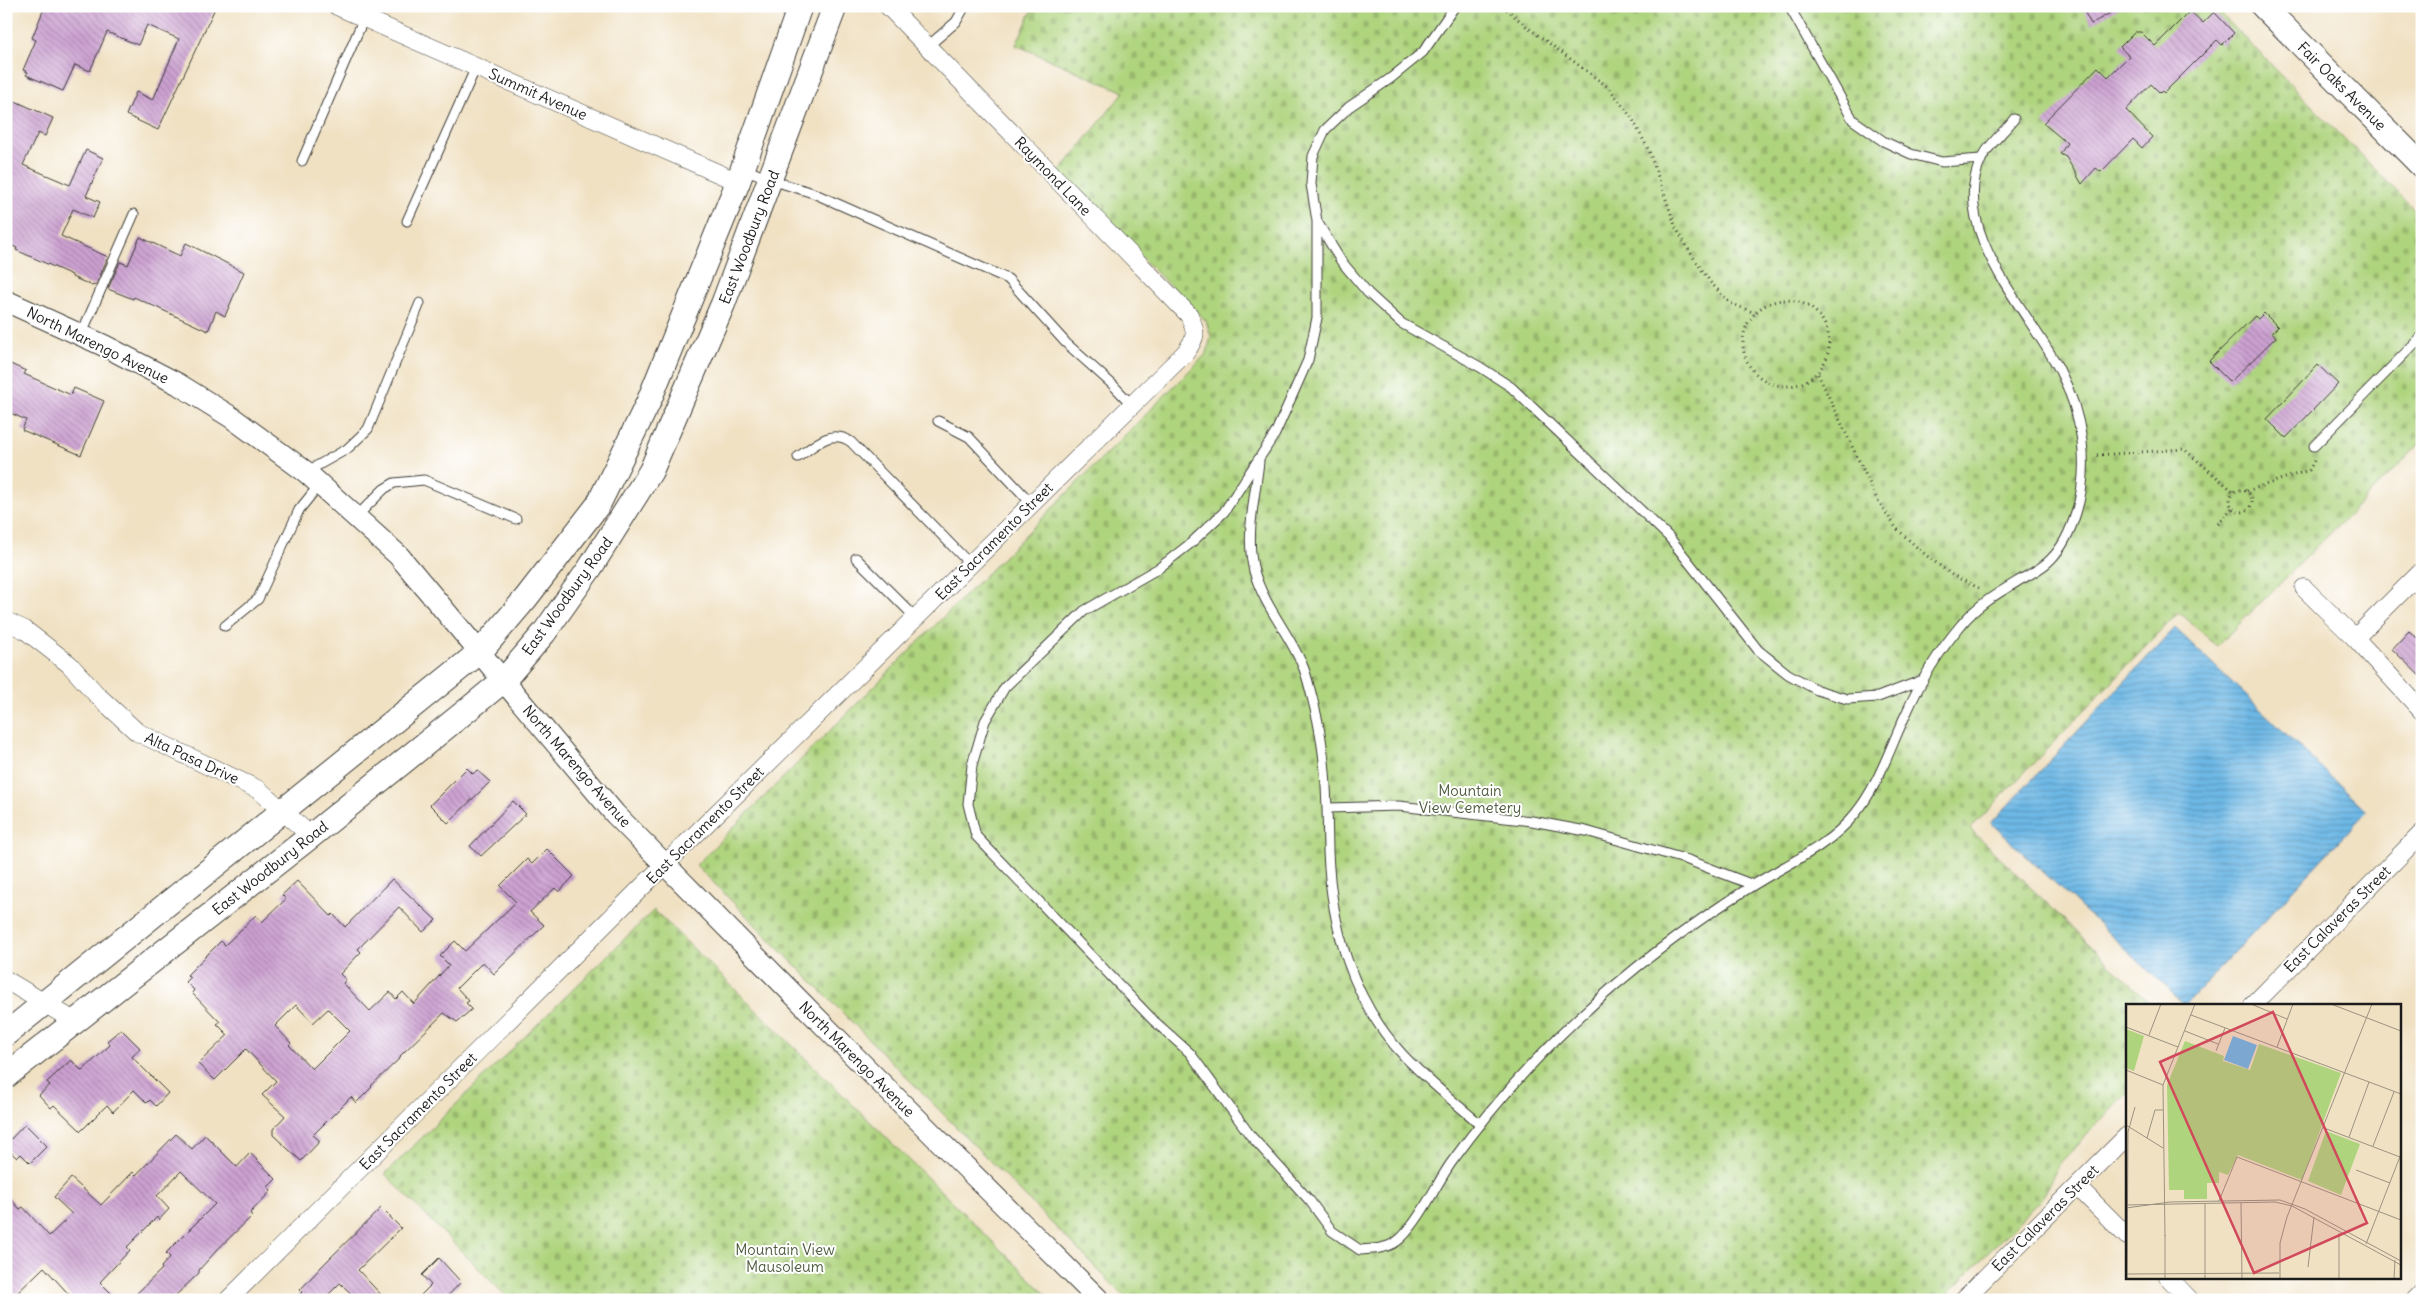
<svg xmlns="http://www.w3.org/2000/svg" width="2428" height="1306" viewBox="0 0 2428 1306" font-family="Delius,sans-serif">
	<defs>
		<pattern id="cemetery-stones" width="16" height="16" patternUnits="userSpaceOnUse" patternTransform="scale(1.25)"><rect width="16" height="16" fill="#afd47e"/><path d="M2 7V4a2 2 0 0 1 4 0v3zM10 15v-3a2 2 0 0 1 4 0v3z" fill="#96b56c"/></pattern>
		<pattern id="water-rules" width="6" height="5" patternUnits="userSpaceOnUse" patternTransform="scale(1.25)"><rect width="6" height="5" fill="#6db8e6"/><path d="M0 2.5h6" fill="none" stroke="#5995ba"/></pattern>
		<pattern id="building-back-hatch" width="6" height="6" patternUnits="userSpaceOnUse" patternTransform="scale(1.25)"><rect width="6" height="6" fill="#cca1d1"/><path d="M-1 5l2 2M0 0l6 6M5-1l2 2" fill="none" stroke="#a582a9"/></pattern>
	</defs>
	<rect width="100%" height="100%" fill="#fff"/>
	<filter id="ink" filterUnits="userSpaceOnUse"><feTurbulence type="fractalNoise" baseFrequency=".02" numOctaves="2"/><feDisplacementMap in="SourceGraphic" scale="10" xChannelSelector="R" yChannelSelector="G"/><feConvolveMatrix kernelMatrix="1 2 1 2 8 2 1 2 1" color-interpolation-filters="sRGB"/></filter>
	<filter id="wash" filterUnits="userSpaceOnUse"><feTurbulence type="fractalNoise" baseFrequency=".0096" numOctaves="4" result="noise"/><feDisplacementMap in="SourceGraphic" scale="20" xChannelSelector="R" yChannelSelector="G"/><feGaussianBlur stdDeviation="1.12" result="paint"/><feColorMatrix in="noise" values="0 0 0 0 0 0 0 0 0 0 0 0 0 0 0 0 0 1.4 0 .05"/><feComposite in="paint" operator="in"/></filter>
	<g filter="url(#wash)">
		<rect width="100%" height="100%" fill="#f0e1c3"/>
		<g fill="url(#cemetery-stones)" stroke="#66784d">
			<polygon points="1034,6 2213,6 2422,217 2422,442 2217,646 2179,612 1970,829 2152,1005 2127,1005 2127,1093 2060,1163 2040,1200 1941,1300 1128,1300 696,865 1207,353 1211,336 1206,321 1057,175 1124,92 1016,45"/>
			<polygon points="654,910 1052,1300 510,1300 385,1174"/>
		</g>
		<polygon fill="url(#water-rules)" stroke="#446a81" points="2175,628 2367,811 2185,1005 1991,823"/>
		<g id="blocks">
			<g fill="url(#building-back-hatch)" fill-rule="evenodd">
				<polygon points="45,6 216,6 158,130 126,115 136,92 153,100 179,39 147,25 138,45 107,32 90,71 75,65 63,91 26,75 28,72 23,70 36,40 32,38"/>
				<polygon points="2081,6 2122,6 2091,24"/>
				<polygon points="2190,11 2203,23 2214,12 2234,33 2222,45 2217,40 2164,93 2162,91 2160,93 2151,84 2126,110 2152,137 2142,148 2133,139 2101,172 2096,168 2082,184 2066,157 2060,154 2067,143 2043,123 2098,67 2108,77 2129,56 2120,47 2135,32 2141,32 2155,46"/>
				<polygon points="6,97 53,118 45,136 38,133 23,165 70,185 86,150 103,158 86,196 100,202 93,218 73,209 61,236 108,257 96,285 94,284 93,286 72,277 72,275 16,250 17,248 6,243"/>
				<polygon points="140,237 180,256 186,243 244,272 225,316 216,311 208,331 134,297 133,299 108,289 120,262 128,265"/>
				<polygon points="2264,313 2278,327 2272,332 2276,337 2230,382 2209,361 2255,316 2258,319"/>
				<polygon points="6,362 26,371 24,374 71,395 74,388 104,401 81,455 22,430 26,420 6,411"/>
				<polygon points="2318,365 2338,384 2286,438 2267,419"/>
				<polygon points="2409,631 2422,642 2422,678 2392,649"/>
				<polygon points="467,768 473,774 477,770 490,782 448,823 430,805"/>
				<polygon points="513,801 526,814 481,856 470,846"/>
				<path d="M 547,849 L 574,876 L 559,892 L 555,888 L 530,912 L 544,925 L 494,974 L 483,962 L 457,988 L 469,1001 L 466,1003 L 472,1009 L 457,1022 L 444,1013 L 400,1056 L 401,1057 L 371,1086 L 372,1087 L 356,1103 L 351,1097 L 313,1135 L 320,1141 L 301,1161 L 273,1135 L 273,1129 L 285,1116 L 262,1095 L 276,1081 L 246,1049 L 215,1080 L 198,1064 L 228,1035 L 217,1024 L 220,1022 L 192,993 L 194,990 L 186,982 L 190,978 L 187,975 L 221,941 L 225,945 L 256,915 L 262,922 L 286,899 L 282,895 L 297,881 L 331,916 L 333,914 L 345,927 L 392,879 L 436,920 L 423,932 L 399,907 L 358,949 L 361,952 L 340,974 L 346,980 L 343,983 L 370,1011 L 390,992 L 396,999 L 403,992 L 414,1004 L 449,965 L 440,956 L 455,941 L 465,951 L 516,902 L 500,886 L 527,859 L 532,864 ZM 296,1005 L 313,1023 L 328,1009 L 350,1031 L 312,1069 L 289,1045 L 291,1043 L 275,1026 Z"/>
				<polygon points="121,1029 140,1048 132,1057 168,1093 156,1106 150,1100 147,1103 134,1090 113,1112 107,1105 81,1131 54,1105 51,1108 39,1095 50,1085 47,1082 71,1060 82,1071 110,1045 107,1041"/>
				<polygon points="25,1124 47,1146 30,1163 21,1154 17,1158 6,1148 6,1144"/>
				<polygon points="176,1134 192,1149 205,1135 237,1167 250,1153 276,1179 268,1187 271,1191 250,1213 252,1216 217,1250 199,1270 199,1273 171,1300 130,1300 162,1269 161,1267 170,1257 166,1253 215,1204 181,1171 157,1196 169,1209 159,1220 157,1217 127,1247 130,1250 100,1282 118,1300 74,1300 44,1267 10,1300 6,1300 6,1194 20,1209 23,1207 49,1236 72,1214 54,1197 71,1178 101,1205 133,1172 136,1175"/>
				<polygon points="381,1208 401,1228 358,1270 386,1300 358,1300 340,1283 323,1300 294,1300 302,1292 300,1290 323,1265"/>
				<polygon points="439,1258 461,1282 444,1300 416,1300 431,1285 422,1275"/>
			</g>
		</g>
	</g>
	<g filter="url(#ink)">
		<use href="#blocks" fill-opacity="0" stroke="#3c3a35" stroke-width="1"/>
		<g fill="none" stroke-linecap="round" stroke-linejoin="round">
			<g stroke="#3c3a35" stroke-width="11">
				<g id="service">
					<path d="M 1455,6 L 1423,52 L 1391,78 L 1349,107 L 1325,130 L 1313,156 L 1311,184 L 1317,221 L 1317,318 L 1308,360 L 1275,434 L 1224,512 L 1191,543 L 1159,568 L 1084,611 L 1005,687 L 985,721 L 972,765 L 968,804 L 976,836 L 1153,1020 L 1190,1053 L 1250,1135 L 1310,1201 L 1332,1231 L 1360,1250 C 1375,1249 1389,1249 1401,1238 C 1421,1219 1435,1186 1451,1163 C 1488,1112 1528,1065 1574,1022 C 1628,971 1689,925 1752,886 C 1788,863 1827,848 1855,814 C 1879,785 1890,747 1906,714 C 1920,682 1939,651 1961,625 C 1977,605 1998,593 2020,580 C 2030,574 2043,568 2051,559 C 2063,547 2071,529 2076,513 C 2091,465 2082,413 2059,369 C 2029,311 1948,229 1981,160 C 1987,146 2004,132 2014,119"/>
					<polyline points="1789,6 1853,120 1883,141 1911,154 1942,162 1981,159"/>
					<polyline points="927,47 956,22 965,6"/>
					<polyline points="302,161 364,18"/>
					<polyline points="743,168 771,180 813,193 1008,279 1066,343 1113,385 1132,405"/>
					<polyline points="407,221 476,67"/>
					<polyline points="1318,223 1341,261 1368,293 1401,323 1480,367 1511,387 1669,537 1758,650 1788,674 1817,690 1847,699 1878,697 1923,680"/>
					<polyline points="81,335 134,214"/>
					<polyline points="938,421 969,437 1032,504"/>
					<polyline points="2314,446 2422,336"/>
					<path d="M 798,457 C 815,445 831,428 851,442 L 970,564"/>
					<path d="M 1259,462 C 1255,497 1245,537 1254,571 C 1264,607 1291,635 1304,669 C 1308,680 1311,693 1314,705 C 1327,755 1327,801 1328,851 C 1331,926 1352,1001 1404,1056 C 1428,1081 1454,1102 1480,1124"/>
					<polyline points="306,472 347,449 368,429 420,303"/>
					<polyline points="356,517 384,489 394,483 424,480 516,519"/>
					<polyline points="856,558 916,618"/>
					<polyline points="225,626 258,599 299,510 319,485"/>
					<polyline points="1329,808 1399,806 1532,821 1586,831 1688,860 1753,885"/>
				</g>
			</g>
			<g stroke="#3c3a35" stroke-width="19">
				<g id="minor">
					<polyline points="337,6 738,182"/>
					<polyline points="2304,588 2355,638 2422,711"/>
					<polyline points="6,621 25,630 69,664 97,695 137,732 259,790 311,836"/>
					<polyline points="2355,638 2422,571"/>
					<polyline points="6,980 74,1021"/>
					<polyline points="2253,1005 2422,833"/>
					<polyline points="2078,1187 2127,1236"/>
					<polyline points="2168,1277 2190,1300"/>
					<path d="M 228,1300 L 645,884 L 1185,353 C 1197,337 1197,333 1189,315 L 888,6"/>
					<polyline points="1963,1300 2127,1136"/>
					<polyline points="2415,1300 2422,1293"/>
				</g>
			</g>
			<g stroke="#3c3a35" stroke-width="23">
				<polyline id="tertiary" points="6,301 105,346 178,384 231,417 306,472 399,556 615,814 867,1069 1099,1300"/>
			</g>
			<g stroke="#3c3a35" stroke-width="26">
				<g id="secondary">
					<polyline points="2263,6 2422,166"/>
					<polyline points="6,1034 481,651 526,598 598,505 648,403 738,182 800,6"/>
					<polyline points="6,1076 311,836 471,707 504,680 544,633 590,568 651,471 723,304 835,6"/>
				</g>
			</g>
			<g stroke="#3c3a35" stroke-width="3" stroke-dasharray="1 4" stroke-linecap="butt">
				<polyline points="1503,6 1526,26 1608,87 1632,118 1649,151 1676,228 1693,257 1711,283 1730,303 1755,313"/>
				<circle cx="1786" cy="343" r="43"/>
				<polyline points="1818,374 1877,499 1896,528 1922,552 1952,575 1981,589"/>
				<polyline points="2097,455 2184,449 2234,492"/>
				<circle cx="2241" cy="501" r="11"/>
				<polyline points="2247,491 2309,470 2315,459"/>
				<polyline points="2218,524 2232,508"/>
			</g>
			<use href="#service" stroke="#fff" stroke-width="9"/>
			<use href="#minor" stroke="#fff" stroke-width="18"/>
			<use href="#tertiary" stroke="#fff" stroke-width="21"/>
			<use href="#secondary" stroke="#fff" stroke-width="24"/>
		</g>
	</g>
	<g text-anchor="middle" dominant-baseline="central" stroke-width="4" stroke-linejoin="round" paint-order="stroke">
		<g font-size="15" fill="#1c1c1c" stroke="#fff">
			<text transform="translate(2342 86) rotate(45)">Fair Oaks Avenue</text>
			<text transform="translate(538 94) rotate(24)">Summit Avenue</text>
			<text transform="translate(1053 176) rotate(46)">Raymond Lane</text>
			<text transform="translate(749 237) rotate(-69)">East Woodbury Road</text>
			<text transform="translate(98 345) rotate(26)">North Marengo Avenue</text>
			<text transform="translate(994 541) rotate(-45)">East Sacramento Street</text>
			<text transform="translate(567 596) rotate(-54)">East Woodbury Road</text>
			<text transform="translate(192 758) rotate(25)">Alta Pasa Drive</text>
			<text transform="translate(577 766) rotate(49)">North Marengo Avenue</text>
			<text transform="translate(705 825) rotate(-45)">East Sacramento Street</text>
			<text transform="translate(270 868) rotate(-38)">East Woodbury Road</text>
			<text transform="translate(2337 919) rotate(-45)">East Calaveras Street</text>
			<text transform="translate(857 1059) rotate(45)">North Marengo Avenue</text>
			<text transform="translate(418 1111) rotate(-45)">East Sacramento Street</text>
			<text transform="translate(2045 1218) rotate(-45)">East Calaveras Street</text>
		</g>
		<g font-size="15" fill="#4f5c3e" stroke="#fff">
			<text x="1470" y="790">Mountain<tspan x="1470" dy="17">View Cemetery</tspan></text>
			<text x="785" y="1249">Mountain View<tspan x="785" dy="17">Mausoleum</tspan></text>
		</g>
	</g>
	<g transform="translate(2126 1004)">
		<rect width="275" height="275" fill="#f0e1c3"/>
		<path d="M 59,37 L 98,52 L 97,57 L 124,66 L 133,40 L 215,69 L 176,176 L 112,151 L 102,171 L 93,168 L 93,179 L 81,179 L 81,195 L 58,195 L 58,186 L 43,186 L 41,81 ZM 200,127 L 234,140 L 215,191 L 182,177 Z" fill="#afd47e"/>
		<path d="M 0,25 L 18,32 L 8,67 L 0,64 Z" fill="#afd47e"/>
		<path d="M 107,32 L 131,41 L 122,65 L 98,56 Z" fill="#6db8e6"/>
		<path fill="none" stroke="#9b9280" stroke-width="1" d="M 125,0 L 161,15M 205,0 L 275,27M 65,11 L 275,90M 0,23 L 52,43M 59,27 L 92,40M 23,31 L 35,0M 151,43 L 167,0M 90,47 L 99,24M 0,66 L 37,81M 0,121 L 37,144M 198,124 L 274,153M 223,133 L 243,78M 21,134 L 29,106 L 37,106M 247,142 L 268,88M 230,166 L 264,179M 93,197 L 111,153 L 275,216M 79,199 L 79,275M 115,199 L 116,275M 0,201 L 149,198 L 166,202 L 275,261M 0,204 L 44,198 L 154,196 L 179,205 L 275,257M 213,229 L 213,275M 39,231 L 39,275M 39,232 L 37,81 L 69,0M 240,240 L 275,150M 182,263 L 188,213M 0,270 L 153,269M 1,275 L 2,128 L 9,103M 154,275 L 154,239 L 161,213 L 246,0M 268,275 L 269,256"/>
		<path fill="#d1495b" fill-opacity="0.15" stroke="#d1495b" stroke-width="2.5" d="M 147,8 L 241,219 L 128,269 L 34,58 Z"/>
		<rect width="275" height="275" fill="none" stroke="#1c1c1c" stroke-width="2.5"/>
	</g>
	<rect width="2428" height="1306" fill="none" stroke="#fff" stroke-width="25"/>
</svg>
